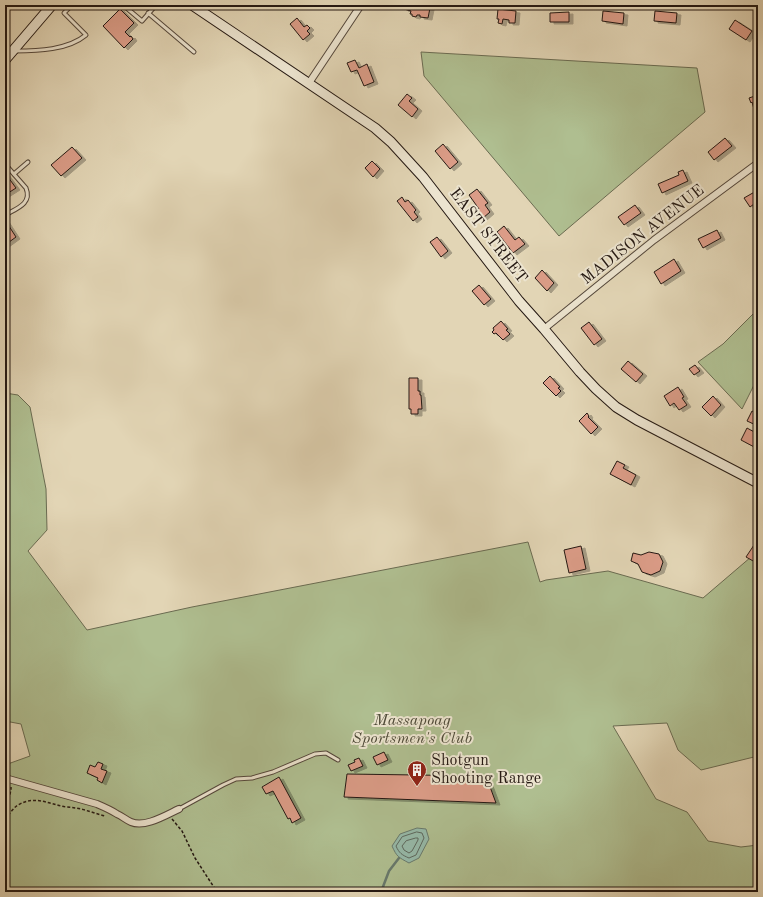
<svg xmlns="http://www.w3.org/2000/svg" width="763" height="897" viewBox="0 0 763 897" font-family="'Old Standard TT',serif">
	<defs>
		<filter id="shadow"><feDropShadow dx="4" dy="2" stdDeviation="0" flood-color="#0004"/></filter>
	</defs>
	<rect width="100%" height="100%" fill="#e2d5b5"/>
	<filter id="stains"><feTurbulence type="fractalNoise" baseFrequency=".005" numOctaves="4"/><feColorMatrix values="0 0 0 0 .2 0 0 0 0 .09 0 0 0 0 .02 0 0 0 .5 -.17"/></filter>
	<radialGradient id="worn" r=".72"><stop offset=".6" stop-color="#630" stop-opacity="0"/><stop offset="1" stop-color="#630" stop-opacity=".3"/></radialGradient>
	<g fill="#afbe90" stroke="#6a6b51">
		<polygon points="421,52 697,68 705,112 559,236 424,76"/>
		<polygon points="758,309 758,377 742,409 698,362 723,344"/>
		<polygon points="5,393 18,395 30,407 46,489 47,530 28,551 87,630 192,607 528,542 540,582 546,580 608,571 703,598 758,551 758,756 701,770 678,750 667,723 613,726 656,799 687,812 708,841 741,847 758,845 758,892 5,892 5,765 30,756 21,724 5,721"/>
	</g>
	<path fill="#96b9a8" stroke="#68796c" d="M 417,828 L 426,829 L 429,839 L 419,858 L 409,863 C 398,857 397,857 392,846 L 400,834 Z"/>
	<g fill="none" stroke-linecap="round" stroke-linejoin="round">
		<g stroke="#5d685d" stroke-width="1">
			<path d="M 417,832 L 422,833 L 424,838 L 416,855 L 409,858 C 402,855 399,853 396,846 L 402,837 Z"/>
			<polygon points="416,838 418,838 418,840 412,851 409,853 404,850 402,846 406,841"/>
		</g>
		<polyline stroke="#68796c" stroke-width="2.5" points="381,892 389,871 399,858"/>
	</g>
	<g fill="#db9c87" stroke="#241812" filter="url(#shadow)">
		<polygon points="404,5 413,6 414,5 415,5 430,8 428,18 420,17 420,15 417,15 416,17 412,16 412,14 410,14 411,11 404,9"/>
		<polygon points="120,9 134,23 125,32 130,37 131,36 133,39 124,48 103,26"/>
		<polygon points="498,9 516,11 515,23 509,23 509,20 503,19 502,24 498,23 499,19 497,19"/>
		<polygon points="603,11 624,13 623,24 602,21"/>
		<polygon points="655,11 677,13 676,23 654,21"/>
		<polygon points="569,12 569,22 550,22 550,13"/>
		<polygon points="297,18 304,27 307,25 310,28 307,31 310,34 303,40 290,24"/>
		<polygon points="735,20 752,31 746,40 729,29"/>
		<polygon points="355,60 359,68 367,64 374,82 364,86 357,70 351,72 347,63"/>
		<polygon points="407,94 412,98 409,101 418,109 412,117 398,105"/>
		<polygon points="758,95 758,119 756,113 755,113 752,102 751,103 749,98"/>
		<polygon points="725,138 732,146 714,160 708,152"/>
		<polygon points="443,144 458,162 450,169 435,151"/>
		<polygon points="72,147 82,158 61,176 51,165"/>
		<polygon points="372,161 380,169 373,177 365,168"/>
		<polygon points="683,170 688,181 662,193 658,184 679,175 678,172"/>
		<polygon points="5,173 16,188 5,195"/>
		<polygon points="477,189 488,203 485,205 490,212 483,218 478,210 479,209 469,195"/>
		<polygon points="758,190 758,201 750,207 744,198"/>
		<polygon points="402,197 405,202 408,200 416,210 414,212 418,217 413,221 397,201"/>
		<polygon points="635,205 641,213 624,225 618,217"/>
		<polygon points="5,220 16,237 5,245"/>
		<polygon points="504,226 515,240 519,237 525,244 513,253 497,232"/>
		<polygon points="717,230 721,238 703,248 698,239"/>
		<polygon points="437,237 448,251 441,257 430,242"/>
		<polygon points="674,259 681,271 661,284 654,272"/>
		<polygon points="542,270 554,283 547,291 535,278"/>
		<polygon points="479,285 491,299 484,305 472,291"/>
		<polygon points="501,321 508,329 506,330 510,334 503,340 496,333 494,334 492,332 494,330 493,328"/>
		<polygon points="589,322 602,339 594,345 581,328"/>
		<polygon points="628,361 643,374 636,382 621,369"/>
		<polygon points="695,365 700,371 694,375 689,369"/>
		<polygon points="550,376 560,387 558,388 561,391 556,396 543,383"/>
		<polygon points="409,378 418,378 418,391 420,391 420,395 421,395 422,409 418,409 418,414 411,414 411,409 409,409"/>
		<polygon points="678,387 684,397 682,398 687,405 679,410 674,403 670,406 664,396"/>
		<polygon points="713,396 721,405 711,416 702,407"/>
		<polygon points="752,411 758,414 758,421 756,425 747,421"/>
		<polygon points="587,413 589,416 588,417 598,427 591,434 579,421"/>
		<polygon points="747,428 756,433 758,430 758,449 741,440"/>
		<polygon points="617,461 625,465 623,468 636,475 631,485 610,474"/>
		<polygon points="754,545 758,548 758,558 755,562 746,557"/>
		<polygon points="581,546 586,569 569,573 564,550"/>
		<polygon points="649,552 659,554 663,562 660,571 651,575 642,572 638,564 631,561 633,553 641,555"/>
		<polygon points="384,752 388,760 377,765 373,757"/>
		<polygon points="359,758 363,766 351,771 348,765 355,762 354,760"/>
		<polygon points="98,762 103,764 101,769 107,771 102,783 97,780 98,778 87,773 90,765 95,767"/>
		<polygon points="347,774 486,776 496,803 344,797"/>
		<polygon points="279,777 301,818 292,823 290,818 288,819 273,791 266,794 262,787"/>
	</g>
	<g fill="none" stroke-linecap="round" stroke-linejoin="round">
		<g stroke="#54473b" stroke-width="5">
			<g id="lane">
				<polyline points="123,5 142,21 156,5"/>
				<polyline points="148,13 194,52"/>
				<path d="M 15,51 C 38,51 68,50 86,35 L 64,13 L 72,5"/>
				<path d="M 5,164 L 26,188 C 32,203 18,208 7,214"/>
				<polyline points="14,174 28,162"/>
				<polyline points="179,809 223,785 236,779 252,778 273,772 315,754 326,753 338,760"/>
			</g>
		</g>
		<g stroke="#54473b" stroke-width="8">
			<g id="street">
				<polyline points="309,83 361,5"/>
				<polyline points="544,329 654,240 758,163"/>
				<path d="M 5,778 L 97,804 C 104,807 111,810 117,814 C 122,816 126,820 131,822 C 145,828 166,815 179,809"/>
			</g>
		</g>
		<g stroke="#241812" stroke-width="11">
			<g id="secondary">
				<polyline points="192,5 375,128 391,142 423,177 519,301 544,329 580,372 596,389 616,407 637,420 758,483"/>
				<polyline points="5,60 52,5"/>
			</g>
		</g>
		<g stroke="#241812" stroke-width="1.5" stroke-dasharray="3 2" stroke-linecap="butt">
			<polyline points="5,814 11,790 11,787"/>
			<path d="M 5,819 C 9,815 13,808 18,805 C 35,795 49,804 66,807 C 71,807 76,808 81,809 C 89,811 97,814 105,816"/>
			<polyline points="172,819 182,831 195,858 217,892"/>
		</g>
		<use href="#lane" stroke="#ece4cf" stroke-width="3"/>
		<use href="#street" stroke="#ece4cf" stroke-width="6"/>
		<use href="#secondary" stroke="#ece4cf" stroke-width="9"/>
	</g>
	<defs>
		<g id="building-pin" transform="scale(1)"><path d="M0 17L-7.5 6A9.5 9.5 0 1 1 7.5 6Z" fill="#8f2418" stroke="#ece4cf"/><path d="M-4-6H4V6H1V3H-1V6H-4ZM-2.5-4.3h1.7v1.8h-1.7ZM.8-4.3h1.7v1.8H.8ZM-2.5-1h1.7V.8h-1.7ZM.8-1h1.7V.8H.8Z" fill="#fff"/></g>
	</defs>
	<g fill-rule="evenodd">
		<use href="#building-pin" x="417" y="770"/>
	</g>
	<g text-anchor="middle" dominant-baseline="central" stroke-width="4" stroke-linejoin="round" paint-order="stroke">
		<g font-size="16" fill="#241812" stroke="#ece4cf">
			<text transform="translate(643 235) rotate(-38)">MADISON AVENUE</text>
			<text transform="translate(488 236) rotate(52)">EAST STREET</text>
		</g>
		<g font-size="16" font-style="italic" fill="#4e4a38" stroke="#ece4cf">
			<text x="412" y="721">Massapoag<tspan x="412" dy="18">Sportsmen's Club</tspan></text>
		</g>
		<g font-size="16" fill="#241812" stroke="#ece4cf" text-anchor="start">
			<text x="431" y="761">Shotgun<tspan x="431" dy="18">Shooting Range</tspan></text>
		</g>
	</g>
	<rect width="763" height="897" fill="none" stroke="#e2d5b5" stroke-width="20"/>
	<rect x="6" y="6" width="751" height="885" fill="none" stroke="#241812" stroke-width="2"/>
	<rect x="10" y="10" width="743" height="877" fill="none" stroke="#241812"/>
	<rect width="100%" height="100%" filter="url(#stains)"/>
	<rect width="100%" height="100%" fill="url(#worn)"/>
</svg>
